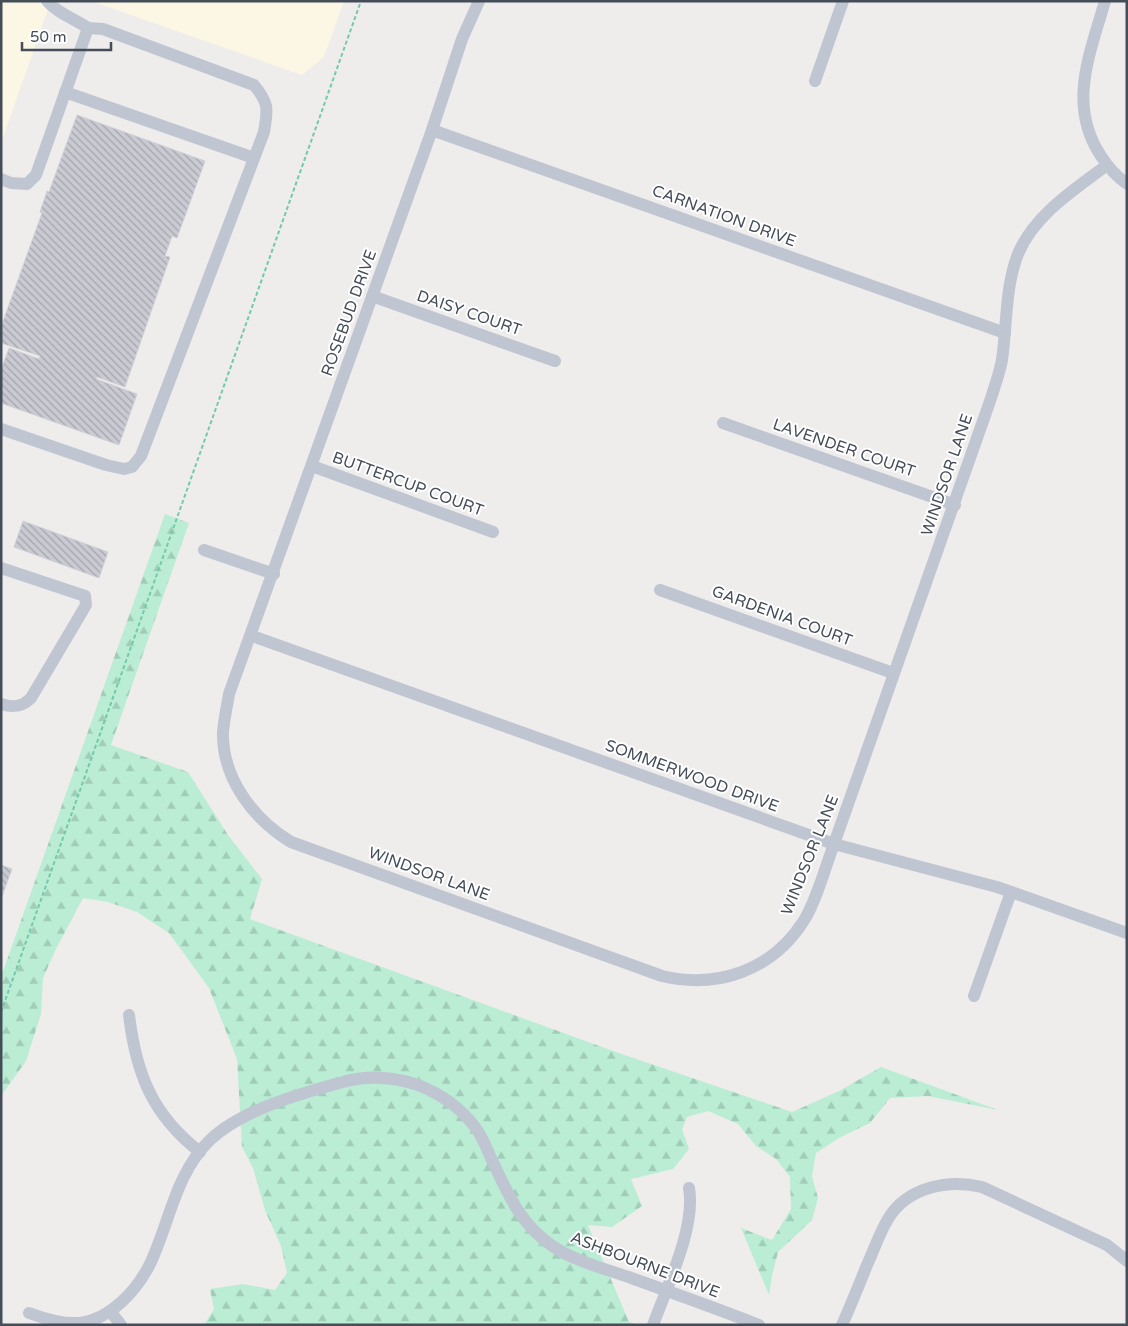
<svg xmlns="http://www.w3.org/2000/svg" width="1128" height="1326" viewBox="0 0 1128 1326" font-family="'Varela Round',sans-serif">
	<defs>
		<pattern id="forest-firs" width="22" height="20" patternUnits="userSpaceOnUse" patternTransform="scale(1.25)"><rect width="22" height="20" fill="#baedd4"/><path d="M5 1l3.5 6h-7zM16 11l3.5 6h-7z" fill="#a1cdb8"/></pattern>
		<pattern id="building-back-hatch" width="6" height="6" patternUnits="userSpaceOnUse" patternTransform="scale(1.25)"><rect width="6" height="6" fill="#c9cad2"/><path d="M-1 5l2 2M0 0l6 6M5-1l2 2" fill="none" stroke="#a5a6ad"/></pattern>
	</defs>
	<rect width="100%" height="100%" fill="#efecec"/>
	<g fill="#fbf7e4">
		<polygon points="1,1 51,1 1,143"/>
		<polygon points="91,1 344,1 324,57 302,75"/>
	</g>
	<polygon fill="url(#forest-firs)" points="165,514 189,523 111,745 188,772 228,835 262,879 250,919 613,1051 792,1112 839,1091 881,1067 998,1110 928,1096 890,1098 870,1123 839,1138 816,1153 812,1176 818,1198 812,1220 778,1252 772,1276 769,1295 741,1228 772,1240 791,1209 790,1177 776,1159 756,1146 738,1124 708,1111 687,1117 682,1129 689,1149 673,1169 631,1179 642,1206 612,1227 588,1225 629,1322 639,1325 204,1325 214,1309 210,1289 243,1284 275,1290 287,1273 281,1246 265,1210 253,1168 242,1147 237,1059 209,988 169,933 137,912 108,902 83,898 56,949 43,978 41,1014 26,1061 1,1096 1,977"/>
	<g fill="url(#building-back-hatch)" stroke="#d0d1d8">
		<polygon points="77,115 205,161 177,238 172,236 165,256 170,257 125,387 97,377 96,379 137,394 119,445 1,403 1,370 9,348 39,359 40,356 1,343 1,327 42,213 40,212 47,191 49,192"/>
		<polygon points="23,521 108,552 99,578 14,547"/>
		<polygon points="1,865 12,869 1,899"/>
	</g>
	<g fill="none" stroke-linecap="round" stroke-linejoin="round">
		<polyline stroke="#72caaa" stroke-width="2" stroke-dasharray="4 2.5" stroke-linecap="butt" points="1,1012 361,1"/>
		<g stroke="#bfc6d2" stroke-width="12">
			<path d="M 479,1 L 462,39 L 432,130 L 229,694 C 227,707 224,719 223,732 C 222,778 253,819 291,842 L 662,976 C 717,989 771,971 803,922 C 816,902 825,868 834,844 L 989,404 C 994,389 999,375 1002,360 C 1007,325 1005,287 1018,254 C 1034,215 1075,189 1107,165"/>
			<path d="M 1105,1 C 1090,54 1067,105 1101,156 C 1108,167 1116,176 1127,184"/>
			<polyline points="815,81 843,1"/>
			<polyline points="65,92 254,158"/>
			<polyline points="432,130 1005,333"/>
			<path d="M 1,179 L 11,183 L 27,184 L 36,175 L 88,28 C 75,19 57,13 47,1"/>
			<polyline points="372,296 555,361"/>
			<polyline points="723,423 955,505"/>
			<path d="M 1,429 L 106,465 L 124,469 L 132,467 L 141,456 L 264,132 C 268,109 269,103 254,85 L 103,29 L 88,28"/>
			<polyline points="312,466 493,532"/>
			<polyline points="204,550 274,574"/>
			<path d="M 1,568 L 85,596 L 86,605 L 31,698 C 22,707 13,708 1,704"/>
			<polyline points="660,590 893,673"/>
			<polyline points="252,636 834,844 997,887 1127,933"/>
			<polyline points="974,996 1011,892"/>
			<path d="M 129,1015 C 136,1073 152,1115 200,1152"/>
			<polyline points="110,1311 121,1325"/>
			<path d="M 29,1313 C 45,1319 63,1324 80,1323 C 111,1319 137,1290 150,1264 C 170,1222 175,1174 210,1140 C 241,1110 302,1093 343,1082 C 368,1075 394,1077 418,1085 C 441,1094 460,1107 475,1127 C 481,1135 486,1146 490,1156 C 507,1191 518,1222 551,1245 C 575,1262 607,1269 634,1279 C 676,1294 718,1309 759,1325"/>
			<path d="M 653,1325 C 667,1286 696,1228 689,1188"/>
			<path d="M 842,1325 C 851,1305 859,1285 867,1265 C 874,1250 879,1234 888,1219 C 907,1187 948,1179 982,1187 L 1107,1245 L 1127,1261"/>
		</g>
	</g>
	<g text-anchor="middle" dominant-baseline="central" stroke-width="4" stroke-linejoin="round" paint-order="stroke">
		<g font-size="16" fill="#454d59" stroke="#fff">
			<text transform="translate(724 216) rotate(20)">CARNATION DRIVE</text>
			<text transform="translate(349 313) rotate(-70)">ROSEBUD DRIVE</text>
			<text transform="translate(469 313) rotate(19)">DAISY COURT</text>
			<text transform="translate(844 448) rotate(19)">LAVENDER COURT</text>
			<text transform="translate(947 475) rotate(-71)">WINDSOR LANE</text>
			<text transform="translate(408 484) rotate(20)">BUTTERCUP COURT</text>
			<text transform="translate(782 616) rotate(20)">GARDENIA COURT</text>
			<text transform="translate(692 776) rotate(20)">SOMMERWOOD DRIVE</text>
			<text transform="translate(810 855) rotate(-68)">WINDSOR LANE</text>
			<text transform="translate(429 874) rotate(20)">WINDSOR LANE</text>
			<text transform="translate(645 1265) rotate(21)">ASHBOURNE DRIVE</text>
		</g>
	</g>
	<rect width="1128" height="1326" fill="none" stroke="#454d59" stroke-width="5"/>
	<path d="M22 42v8h89v-8" fill="none" stroke="#454d59" stroke-width="2.5"/>
	<text x="30" y="42" font-size="15" fill="#454d59" stroke="#ffffff" stroke-width="4" paint-order="stroke">50 m</text>
</svg>
